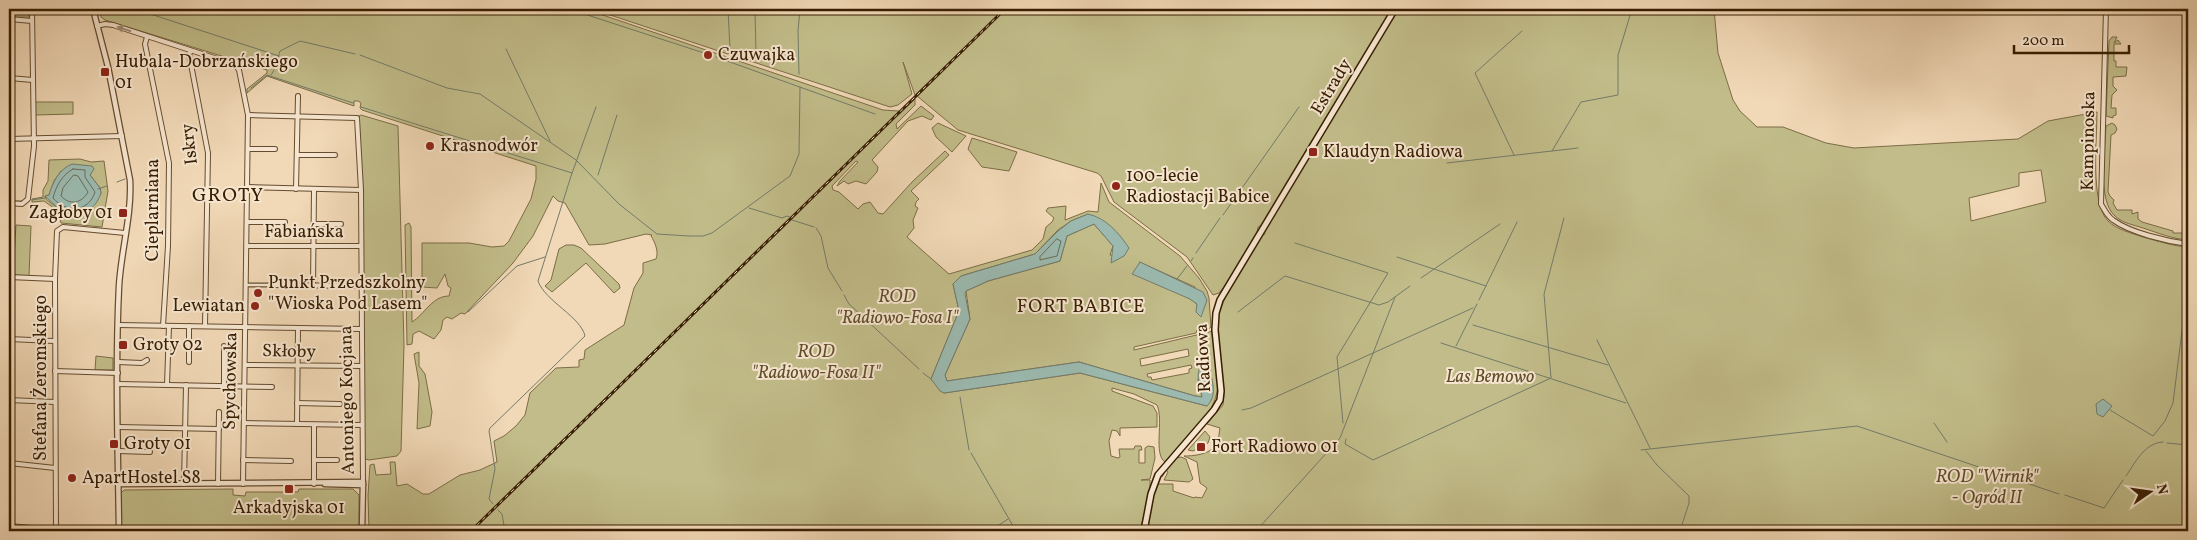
<svg xmlns="http://www.w3.org/2000/svg" width="2197" height="540" viewBox="0 0 2197 540" font-family="Vollkorn,serif">
	<rect width="100%" height="100%" fill="#f1d8b6"/>
	<filter id="stains"><feTurbulence type="fractalNoise" baseFrequency=".004" numOctaves="4"/><feColorMatrix values="0 0 0 0 .2 0 0 0 0 .09 0 0 0 0 .02 0 0 0 .5 -.17"/></filter>
	<radialGradient id="worn" r=".72"><stop offset=".6" stop-color="#630" stop-opacity="0"/><stop offset="1" stop-color="#630" stop-opacity=".3"/></radialGradient>
	<g fill="#c1bc89" stroke="#7c6d46" fill-rule="evenodd">
		<rect x="9" y="9" width="20" height="8"/>
		<path d="M 99,9 L 585,9 L 883,110 L 899,111 L 893,117 L 894,119 L 915,99 L 915,105 L 896,124 L 897,129 L 921,106 L 934,116 L 931,120 L 922,116 L 908,121 L 872,160 L 878,167 L 877,172 L 866,184 L 856,181 L 848,184 L 844,181 L 837,186 L 840,181 L 858,162 L 856,161 L 832,186 L 833,190 L 839,192 L 858,209 L 863,204 L 870,202 L 878,213 L 883,214 L 912,182 L 945,151 L 949,155 L 911,191 L 919,199 L 916,202 L 915,206 L 918,208 L 913,220 L 914,228 L 907,237 L 949,274 L 1032,250 L 1043,239 L 1046,227 L 1052,222 L 1054,218 L 1046,211 L 1048,208 L 1066,206 L 1065,220 L 1088,211 L 1098,212 L 1101,183 L 1109,202 L 1180,256 L 1199,278 L 1207,291 L 1209,298 L 1211,327 C 1207,332 1202,332 1197,330 L 1196,333 L 1134,347 L 1134,350 L 1213,331 C 1215,348 1218,365 1218,382 C 1218,415 1185,439 1165,462 C 1153,454 1164,420 1157,405 L 1134,394 L 1112,388 L 1112,391 L 1153,406 L 1157,413 L 1157,427 L 1120,428 L 1120,436 L 1117,431 L 1112,430 L 1109,441 L 1111,456 L 1118,458 L 1120,457 L 1119,449 L 1134,449 L 1135,446 L 1141,446 L 1142,450 L 1139,450 L 1139,463 L 1145,463 L 1145,448 L 1148,446 L 1154,447 L 1155,458 L 1150,479 L 1141,480 L 1150,480 L 1150,490 L 1140,531 L 369,531 L 368,495 L 370,465 L 374,464 L 376,475 L 391,474 L 390,462 L 395,462 L 397,486 L 407,484 L 423,494 L 429,494 L 460,475 L 480,470 L 497,462 L 494,441 L 504,436 L 516,426 L 525,415 L 530,393 L 556,368 L 579,367 L 579,360 L 584,359 L 585,350 L 624,325 L 634,288 L 643,273 L 643,263 L 656,259 C 659,252 655,242 651,236 L 652,235 L 646,234 L 605,244 L 589,245 L 565,203 L 558,201 L 553,196 L 533,236 L 513,263 L 465,314 L 461,313 L 452,319 L 447,317 L 443,320 L 441,330 L 434,339 L 419,331 L 413,334 L 412,344 L 407,345 L 405,225 L 409,223 L 411,227 L 412,322 C 425,314 432,296 449,296 L 451,288 L 448,286 L 445,274 L 437,288 L 422,287 L 422,243 L 469,243 L 492,247 L 504,246 L 509,241 L 531,199 L 536,179 L 536,166 L 362,110 L 360,108 L 361,103 L 358,101 L 354,101 L 354,106 L 267,76 L 247,93 L 247,89 L 267,73 L 267,70 L 105,20 L 101,17 ZM 1088,214 L 1124,256 L 1110,255 L 1113,246 L 1094,224 L 1067,236 L 1060,261 L 988,281 L 966,291 L 970,319 L 945,375 L 947,381 L 1079,362 L 1195,396 L 1202,397 L 1198,379 L 1207,406 L 1080,373 L 944,393 L 931,379 L 959,311 L 953,284 L 961,276 L 1035,254 L 1058,230 L 1071,221 ZM 1139,262 L 1195,287 L 1201,316 L 1197,304 L 1190,299 ZM 1188,349 L 1189,356 L 1141,366 L 1140,359 ZM 1191,365 L 1192,368 L 1189,369 L 1189,373 L 1152,380 L 1151,377 L 1148,377 L 1147,374 Z"/>
		<polygon points="592,9 1392,9 1262,225 1258,227 1257,233 1224,287 1219,293 1213,295 1187,257 1114,202 1101,176 1097,173 958,130 917,96 939,75 938,73 915,95 903,62 912,94 898,105 890,107 732,55 732,51 728,54"/>
		<path d="M 1398,9 L 1714,9 L 1718,53 L 1733,100 L 1740,111 L 1757,127 L 1783,127 L 1826,143 L 1854,148 L 2018,139 L 2048,121 L 2097,112 C 2097,139 2090,203 2108,221 C 2117,230 2132,233 2143,237 C 2158,241 2172,246 2188,247 L 2188,531 L 1147,531 L 1154,491 L 1158,484 L 1173,484 L 1173,491 L 1194,498 L 1195,497 L 1202,498 L 1207,488 L 1200,483 L 1197,462 L 1184,456 C 1192,456 1211,455 1216,444 C 1219,440 1219,433 1220,428 L 1207,424 L 1223,405 L 1224,394 L 1218,331 L 1218,315 L 1231,283 L 1260,235 L 1265,234 L 1264,230 ZM 2041,170 L 2046,202 L 1971,221 L 1969,198 L 2019,186 L 2019,173 Z"/>
		<polygon points="2112,37 2117,37 2114,43 2118,40 2121,44 2114,44 2114,61 2116,61 2116,67 2127,67 2126,76 2113,77 2113,86 2117,90 2112,95 2111,108 2116,108 2116,115 2113,116 2113,118 2106,116 2109,41"/>
		<polygon points="35,102 73,102 73,114 35,115"/>
		<polygon points="361,115 398,126 404,345 401,451 397,456 369,460 365,459 364,452 363,237 359,116"/>
		<polygon points="938,123 966,136 952,152 936,137 932,128"/>
		<path d="M 2112,123 L 2115,125 L 2117,129 L 2115,133 L 2111,135 L 2108,192 L 2110,196 L 2114,200 L 2113,203 L 2117,210 L 2132,210 L 2132,214 L 2138,212 L 2138,219 L 2142,222 L 2173,231 L 2173,233 L 2188,233 L 2188,240 C 2173,239 2158,233 2143,228 C 2134,225 2122,223 2115,216 C 2097,201 2105,149 2106,126 Z"/>
		<polygon points="972,138 1017,152 1009,171 982,167 968,149"/>
		<path d="M 80,159 L 91,162 L 104,161 L 108,191 L 102,227 L 61,223 L 58,211 L 44,201 L 32,202 L 32,199 L 43,197 L 43,190 L 48,181 L 49,160 ZM 61,171 L 91,173 L 90,175 L 100,188 L 101,193 C 78,219 74,222 46,199 L 45,196 L 49,195 L 54,181 Z"/>
		<polygon points="16,225 31,226 29,276 16,275 13,272"/>
		<polygon points="566,245 574,245 581,248 619,284 620,288 614,293 586,263 552,292 545,286 551,280 559,249"/>
		<polygon points="419,352 419,366 425,374 432,412 430,426 417,429 419,383 414,354"/>
		<polygon points="96,356 113,358 113,370 95,370"/>
		<polygon points="1205,431 1210,437 1208,443 1193,451 1188,450"/>
		<polygon points="1180,453 1176,458 1181,457 1186,459 1193,479 1189,482 1164,480 1168,472 1166,470 1162,477 1161,476 1178,454"/>
		<polygon points="233,489 233,495 245,496 246,492 298,492 299,489 353,489 359,495 359,531 120,531 120,494 124,490"/>
	</g>
	<g fill="#9bb9af" stroke="#737b6a">
		<path d="M 72,164 L 92,166 L 94,169 L 90,175 L 100,188 L 101,193 C 95,211 81,217 64,211 L 62,212 L 45,196 L 49,195 C 53,182 59,169 72,164 Z"/>
		<path d="M 1088,214 C 1106,218 1119,233 1129,248 L 1124,256 L 1111,263 L 1113,246 L 1094,224 L 1067,236 L 1060,261 L 988,281 L 966,291 L 965,294 L 970,319 L 945,375 L 947,381 L 1079,362 L 1195,396 L 1202,397 C 1200,386 1194,372 1203,363 L 1208,364 C 1211,378 1219,394 1207,406 L 1080,373 L 944,393 L 940,391 L 931,379 L 959,311 L 953,284 L 961,276 L 1035,254 L 1058,231 L 1071,221 Z"/>
		<polygon points="1140,262 1203,292 1207,300 1201,317 1196,312 1197,304 1190,299 1132,274"/>
		<polygon points="2103,399 2112,406 2103,417 2097,414 2096,404"/>
	</g>
	<g fill="none" stroke-linecap="round" stroke-linejoin="round">
		<g stroke="#6a6c58" stroke-width="1">
			<path d="M 73,169 L 85,170 L 85,177 L 95,192 C 88,213 66,213 53,198 C 56,186 62,175 73,169 Z"/>
			<path d="M 74,175 L 78,176 L 88,192 C 82,203 70,206 61,196 L 63,188 Z"/>
			<polygon points="1057,239 1061,241 1057,256 1040,260 1040,257"/>
		</g>
		<g stroke="#737b6a" stroke-width="1">
			<polyline points="135,9 279,56"/>
			<polyline points="569,9 707,54"/>
			<polyline points="728,9 730,49"/>
			<polyline points="755,9 756,55"/>
			<polyline points="506,49 550,141"/>
			<polyline points="360,55 447,88 480,94 576,160 619,204 657,234 689,236 703,236 712,233 790,176 799,154 800,87"/>
			<polyline points="716,57 875,114"/>
			<polyline points="275,68 280,51 300,41 355,54"/>
			<polyline points="799,74 798,31 800,9"/>
			<polyline points="271,75 274,70"/>
			<polyline points="251,88 267,75 353,103"/>
			<polyline points="361,107 572,173"/>
			<polyline points="1552,151 1581,102 1618,95 1618,55 1632,9"/>
			<polyline points="1514,155 1475,73 1522,31"/>
			<polyline points="1447,163 1578,148"/>
			<polyline points="598,175 617,115"/>
			<polyline points="117,182 125,179"/>
			<polyline points="98,189 107,186"/>
			<polyline points="32,200 45,198"/>
			<polyline points="9,201 23,201"/>
			<polyline points="749,208 782,218 787,216 790,217"/>
			<polyline points="1223,215 1299,107"/>
			<polyline points="792,220 814,227"/>
			<polyline points="816,228 821,236 828,268 842,291"/>
			<polyline points="1295,243 1388,273 1337,357 1343,423"/>
			<polyline points="1196,253 1220,218"/>
			<polyline points="1397,257 1486,286"/>
			<polyline points="1191,261 1193,258"/>
			<polyline points="1421,278 1500,224"/>
			<polyline points="1177,279 1187,266"/>
			<polyline points="844,295 849,304 919,369"/>
			<polyline points="1479,300 1517,222"/>
			<polyline points="468,312 517,266 545,257"/>
			<polyline points="1238,312 1285,276 1379,305 1388,302 1410,286"/>
			<polyline points="1473,325 1608,365"/>
			<polyline points="1597,340 1650,448"/>
			<polyline points="1441,343 1626,403"/>
			<polyline points="1456,346 1477,304"/>
			<polyline points="923,373 931,379"/>
			<polyline points="960,397 969,450"/>
			<polyline points="1242,410 1251,408 1473,308"/>
			<polyline points="2110,410 2153,436 2165,421 2173,403 2188,283"/>
			<polyline points="1934,423 1947,442"/>
			<polyline points="1346,439 1345,444 1373,460 1551,378 1544,294 1564,218"/>
			<polyline points="2167,443 2188,445"/>
			<polyline points="1641,450 1857,426 2059,494"/>
			<polyline points="1646,451 1657,465 1689,496 1689,503 1680,531"/>
			<polyline points="971,453 1016,531"/>
			<polyline points="2187,455 2188,460"/>
			<path d="M 2126,476 C 2135,463 2144,443 2163,442"/>
			<polyline points="2065,495 2104,508 2123,480"/>
			<path d="M 493,504 L 489,499 L 495,469 L 489,431 L 490,428 L 585,336 C 581,317 545,301 538,281 L 571,176 L 596,107"/>
			<polyline points="498,510 502,514 505,531"/>
			<polyline points="990,531 1008,519"/>
			<polyline points="1256,531 1340,438 1395,297"/>
		</g>
		<g stroke="#664c2f" stroke-width="5">
			<polyline id="pedestrian" points="246,285 269,285"/>
		</g>
		<g stroke="#664c2f" stroke-width="6">
			<g id="minor">
				<path d="M 2106,9 L 2101,204 C 2104,209 2107,216 2113,220 C 2131,233 2166,241 2188,244"/>
				<polyline points="9,19 32,21"/>
				<polyline points="97,26 105,24 113,25 230,63 236,66 239,70 248,115 243,484"/>
				<polyline points="147,37 145,44 169,163 168,246 163,326"/>
				<polyline points="191,51 189,54 208,153 205,326"/>
				<polyline points="9,78 33,80"/>
				<polyline points="248,115 357,118 361,190 363,482"/>
				<polyline points="9,139 122,136"/>
				<polyline points="248,149 275,149"/>
				<polyline points="297,155 335,155"/>
				<polyline points="248,187 361,190"/>
				<polyline points="296,189 298,96"/>
				<polyline points="9,203 22,204 28,199 34,146 32,9"/>
				<polyline points="247,222 285,222"/>
				<polyline points="314,224 341,224"/>
				<polyline points="247,246 361,246"/>
				<polyline points="9,277 55,279"/>
				<polyline points="270,285 361,286"/>
				<polyline points="313,285 314,190"/>
				<polyline points="118,325 361,329"/>
				<polyline points="9,339 54,341"/>
				<polyline points="118,362 142,363 147,360"/>
				<polyline points="189,362 189,326"/>
				<polyline points="245,365 362,366"/>
				<polyline points="55,371 118,373"/>
				<polyline points="118,384 272,387"/>
				<polyline points="167,385 169,326"/>
				<polyline points="224,385 224,346"/>
				<polyline points="9,400 55,402"/>
				<polyline points="297,403 340,404"/>
				<polyline points="244,423 362,425"/>
				<polyline points="297,424 298,328"/>
				<polyline points="118,427 219,429"/>
				<polyline points="118,451 150,452"/>
				<polyline points="243,460 291,461"/>
				<polyline points="314,460 337,460"/>
				<polyline points="9,463 55,468"/>
				<polyline points="184,484 186,385"/>
				<polyline points="218,484 219,412"/>
				<polyline points="314,484 314,425"/>
				<polyline points="9,526 67,531"/>
				<polyline points="56,531 55,279 57,231 63,227 125,233"/>
			</g>
		</g>
		<g stroke="#664c2f" stroke-width="7">
			<g id="tertiary">
				<path d="M 93,9 L 108,67 L 130,180 C 132,215 121,251 119,286 C 115,368 118,450 119,531"/>
				<polyline points="119,484 363,482 362,531"/>
				<polyline points="325,484 363,485"/>
			</g>
		</g>
		<g stroke="#381e02" stroke-width="8">
			<polyline id="secondary" points="1144,531 1151,494 1158,475 1214,410 1220,400 1221,391 1215,330 1216,313 1220,300 1395,9"/>
		</g>
		<use href="#pedestrian" stroke="#f6e6d0" stroke-width="2.5"/>
		<use href="#minor" stroke="#f6e6d0" stroke-width="4"/>
		<use href="#tertiary" stroke="#f6e6d0" stroke-width="4.5"/>
		<use href="#secondary" stroke="#f6e6d0" stroke-width="5"/>
		<g stroke="#381e02" stroke-width="3">
			<polyline id="rail" points="471,531 1005,9"/>
		</g>
		<use href="#rail" stroke="#f6e6d0" stroke-width="1" stroke-dasharray="4" stroke-linecap="butt"/>
	</g>
	<defs><path id="oneway-solid" d="M-6-.8H1V-3.2L6.5 0L1 3.2V.8H-6Z" transform="scale(1.25)"/></defs>
	<use fill="#a08c73" href="#oneway-solid" transform="translate(124 29) rotate(-162)"/>
	<g fill="#8f2418" stroke="#f6e6d0" stroke-width="2">
		<circle cx="708" cy="55" r="5"/>
		<rect x="100" y="67" width="10" height="10" rx="2.5"/>
		<circle cx="430" cy="146" r="5"/>
		<rect x="1308" y="147" width="10" height="10" rx="2.5"/>
		<circle cx="1116" cy="186" r="5"/>
		<rect x="118" y="208" width="10" height="10" rx="2.5"/>
		<circle cx="258" cy="293" r="5"/>
		<circle cx="255" cy="306" r="5"/>
		<rect x="118" y="340" width="10" height="10" rx="2.5"/>
		<rect x="109" y="439" width="10" height="10" rx="2.5"/>
		<rect x="1196" y="442" width="10" height="10" rx="2.5"/>
		<circle cx="72" cy="478" r="5"/>
		<rect x="284" y="484" width="10" height="10" rx="2.5"/>
	</g>
	<g text-anchor="middle" dominant-baseline="central" stroke-width="4" stroke-linejoin="round" paint-order="stroke">
		<g font-size="18" fill="#381e02" stroke="#f6e6d0" text-anchor="start">
			<text x="718" y="55">Czuwajka</text>
			<text x="115" y="62">Hubala-Dobrzańskiego<tspan x="115" dy="21">01</tspan></text>
			<text x="440" y="146">Krasnodwór</text>
			<text x="1323" y="152">Klaudyn Radiowa</text>
			<text x="1126" y="176">100-lecie<tspan x="1126" dy="21">Radiostacji Babice</tspan></text>
			<text x="113" y="213" text-anchor="end">Zagłoby 01</text>
			<text x="268" y="283">Punkt Przedszkolny<tspan x="268" dy="21">"Wioska Pod Lasem"</tspan></text>
			<text x="245" y="306" text-anchor="end">Lewiatan</text>
			<text x="133" y="345">Groty 02</text>
			<text x="124" y="444">Groty 01</text>
			<text x="1211" y="447">Fort Radiowo 01</text>
			<text x="82" y="478">ApartHostel S8</text>
			<text x="289" y="508" text-anchor="middle">Arkadyjska 01</text>
		</g>
		<g font-size="18" fill="#381e02" stroke="#f6e6d0">
			<text transform="translate(1332 87) rotate(-59)">Estrady</text>
			<text transform="translate(2089 141) rotate(-89)">Kampinoska</text>
			<text transform="translate(190 144) rotate(-97)">Iskry</text>
			<text transform="translate(153 210) rotate(-90)">Cieplarniana</text>
			<text x="304" y="232">Fabiańska</text>
			<text transform="translate(289 352) rotate(1)">Skłoby</text>
			<text transform="translate(1204 358) rotate(-93)">Radiowa</text>
			<text transform="translate(41 378) rotate(-90)">Stefana Żeromskiego</text>
			<text transform="translate(231 381) rotate(-89)">Spychowska</text>
			<text transform="translate(348 400) rotate(-91)">Antoniego Kocjana</text>
		</g>
		<g font-size="18" font-style="italic" fill="#614d2a" stroke="#f6e6d0">
			<text x="897" y="297">ROD<tspan x="897" dy="21">"Radiowo-Fosa I"</tspan></text>
			<text x="816" y="352">ROD<tspan x="816" dy="21">"Radiowo-Fosa II"</tspan></text>
			<text x="1490" y="377">Las Bemowo</text>
			<text x="1987" y="477">ROD "Wirnik"<tspan x="1987" dy="21">- Ogród II</tspan></text>
		</g>
		<g font-size="19" letter-spacing="1" fill="#381e02" stroke="#f6e6d0">
			<text x="1081" y="307">FORT BABICE</text>
		</g>
		<g font-size="20" letter-spacing="1" fill="#381e02" stroke="#f6e6d0">
			<text x="228" y="196">GROTY</text>
		</g>
	</g>
	<rect width="2197" height="540" fill="none" stroke="#f1d8b6" stroke-width="30"/>
	<rect x="10" y="10" width="2177" height="520" fill="none" stroke="#381e02" stroke-width="2.5"/>
	<rect x="15" y="15" width="2167" height="510" fill="none" stroke="#381e02"/>
	<g transform="translate(2150 492) rotate(77)" stroke="#f6e6d0" stroke-width="4" paint-order="stroke">
	<path d="M0-4L9 19L0 12L-9 19Z" fill="#381e02"/>
	<text y="-8" font-size="14" font-weight="bold" text-anchor="middle" fill="#381e02">N</text>
	</g>
	<path d="M2014 45v8h115v-8" fill="none" stroke="#381e02" stroke-width="2.5"/>
	<text x="2022" y="45" font-size="15" fill="#381e02" stroke="#f6e6d0" stroke-width="4" paint-order="stroke">200 m</text>
	<rect width="100%" height="100%" filter="url(#stains)"/>
	<rect width="100%" height="100%" fill="url(#worn)"/>
</svg>
